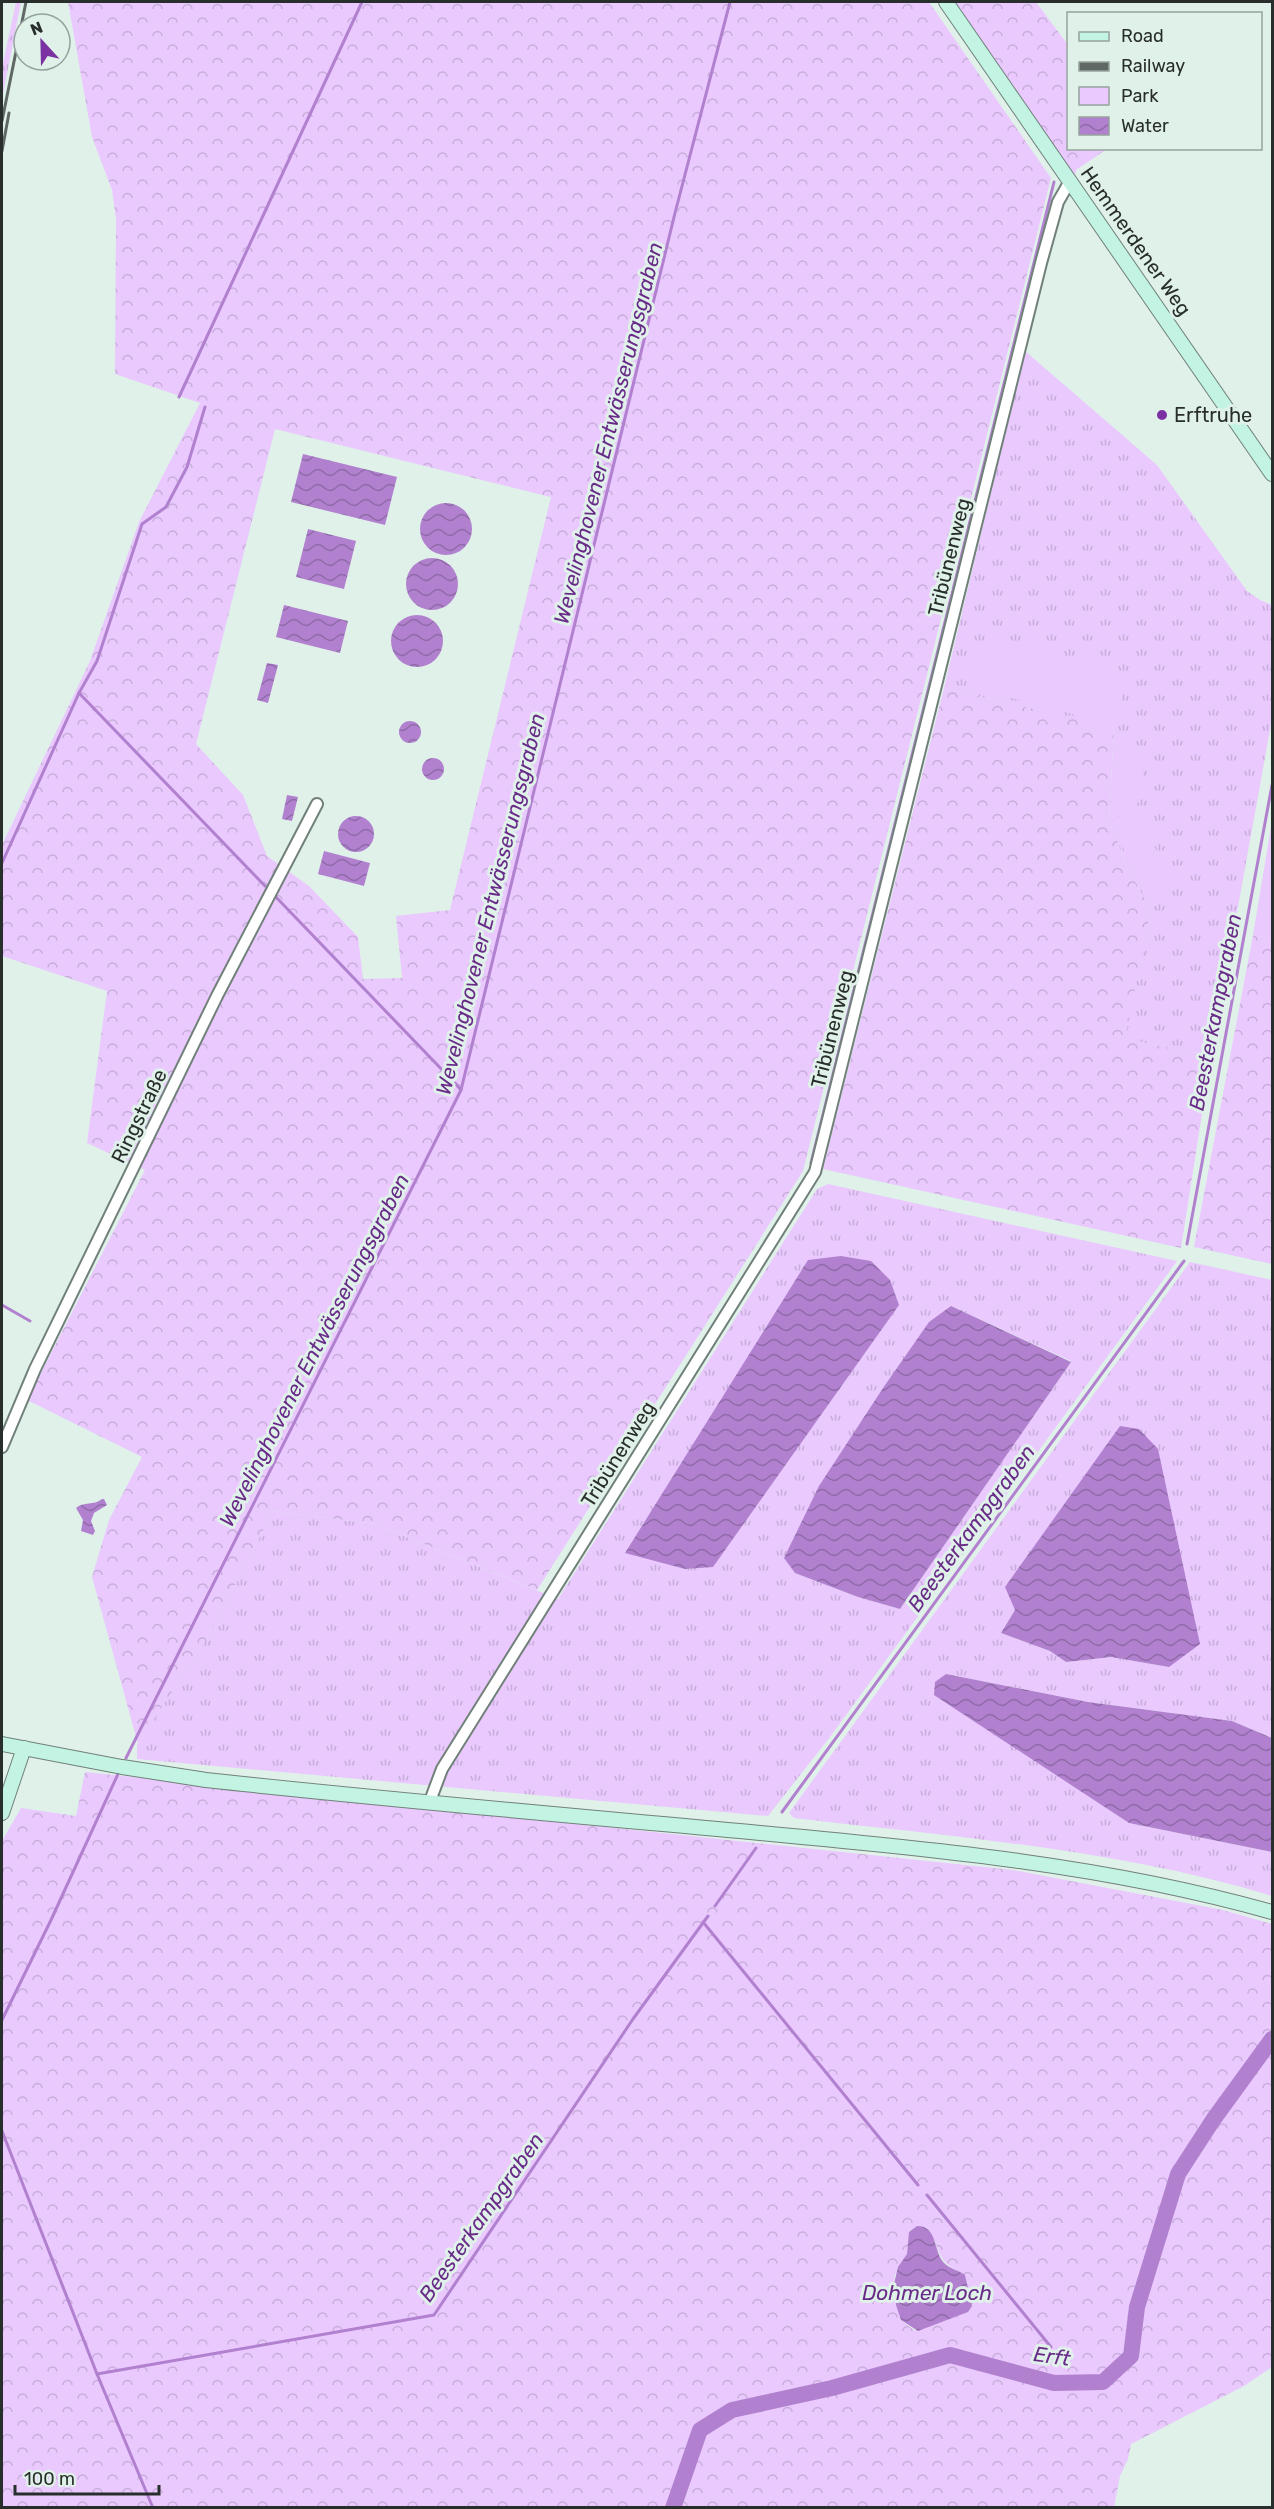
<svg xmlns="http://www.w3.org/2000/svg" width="1274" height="2509" viewBox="0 0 1274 2509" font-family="Rubik,sans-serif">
	<defs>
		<pattern id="grass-tufts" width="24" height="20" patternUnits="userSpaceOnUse" patternTransform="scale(1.5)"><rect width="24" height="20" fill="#e9c9fe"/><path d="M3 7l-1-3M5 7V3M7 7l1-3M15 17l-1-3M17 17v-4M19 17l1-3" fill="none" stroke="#c8adda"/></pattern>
		<pattern id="forest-crowns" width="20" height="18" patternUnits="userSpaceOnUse" patternTransform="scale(1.5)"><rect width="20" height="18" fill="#e9c9fe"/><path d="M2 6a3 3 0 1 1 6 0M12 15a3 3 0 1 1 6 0" fill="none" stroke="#c8adda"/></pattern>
		<pattern id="water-waves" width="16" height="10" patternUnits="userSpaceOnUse" patternTransform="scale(1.5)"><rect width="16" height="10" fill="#b181cf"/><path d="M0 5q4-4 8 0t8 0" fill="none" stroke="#906aa8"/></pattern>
	</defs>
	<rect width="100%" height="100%" fill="#e0f1e9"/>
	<g fill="url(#grass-tufts)" fill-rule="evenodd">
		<polygon points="16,2 21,2 2,99 2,68"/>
		<polygon points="1025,351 1157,465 1247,591 1260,600 1272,605 1272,719 1211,1056 1124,1039 1151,910 1129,871 1109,821 1114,729 944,688"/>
		<path d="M 828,1184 L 1177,1261 L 830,1737 L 768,1816 L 137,1759 L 137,1745 L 210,1633 L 273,1511 L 375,1524 L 558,1599 L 817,1189 ZM 951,1306 L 1071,1361 L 900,1609 L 858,1597 L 796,1573 Z"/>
		<path d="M 1190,1262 L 1272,1280 L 1272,1738 L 1232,1721 L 1088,1702 L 946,1674 L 1059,1776 L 1129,1823 L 1272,1852 L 1272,1896 C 1118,1849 954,1837 794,1818 L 789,1813 ZM 1015,1610 L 1169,1667 L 1111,1657 L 1066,1662 L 1050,1651 L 1001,1633 Z"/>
	</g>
	<g fill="url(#forest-crowns)" fill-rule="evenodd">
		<path d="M 68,2 L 929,2 L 1051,178 L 803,1171 L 537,1590 L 375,1524 L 273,1511 L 210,1633 L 138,1744 L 92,1577 L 109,1520 L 142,1457 L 27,1400 L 145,1170 L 87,1143 L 107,991 L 2,956 L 2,845 L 90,661 L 139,522 L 200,403 L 115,374 L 116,219 L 112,190 L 92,137 ZM 275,429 L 551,497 L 450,910 L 396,916 L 402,978 L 363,979 L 358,937 L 309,886 L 267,856 L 243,795 L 196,744 Z"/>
		<polygon points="955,2 1036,2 1068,45 1068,148 1107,149 1076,170 1075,176"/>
		<polygon points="944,688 1114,728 1109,821 1129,871 1151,910 1125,1039 1211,1056 1181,1248 823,1169"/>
		<polygon points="1253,935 1272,939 1272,1264 1194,1247"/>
		<path d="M 85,1772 L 1013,1870 L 1223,1910 L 1272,1924 L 1272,2367 L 1244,2386 L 1131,2444 L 1128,2459 L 1120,2476 L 1114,2507 L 2,2508 L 2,1841 L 21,1808 L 76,1816 ZM 910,2230 L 935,2241 C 940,2258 945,2266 962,2273 L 915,2331 L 901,2320 L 893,2291 L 895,2275 L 907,2254 Z"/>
	</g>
	<g fill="#e9c9fe">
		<path d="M 990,639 L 1115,669 L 1124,681 C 1124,699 1118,719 1098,721 L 970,687 C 955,669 967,641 990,639 Z"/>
		<path d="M 1124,746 L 1139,748 C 1145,756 1142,798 1136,806 C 1132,811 1125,813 1119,815 L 1113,810 L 1116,753 Z"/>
		<polygon points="1138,808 1172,886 1145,898 1111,820"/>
		<polygon points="1272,821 1272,939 1253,935"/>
	</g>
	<g fill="url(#water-waves)">
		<polygon points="303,454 397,477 385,525 291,502"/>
		<circle cx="446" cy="529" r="26"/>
		<polygon points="308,529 356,541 344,589 296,577"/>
		<circle cx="432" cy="584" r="26"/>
		<polygon points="284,605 348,621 340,653 276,637"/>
		<circle cx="417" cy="641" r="26"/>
		<polygon points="267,663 278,665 268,703 257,700"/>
		<circle cx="410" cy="732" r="11"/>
		<circle cx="433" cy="769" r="11"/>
		<polygon points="287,795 298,797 292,821 282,819"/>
		<circle cx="356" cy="834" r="18"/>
		<polygon points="324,851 370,863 364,886 318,874"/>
		<polygon points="841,1256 871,1261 890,1280 899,1305 713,1567 685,1569 625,1553 808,1260"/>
		<polygon points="951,1306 1071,1362 900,1609 858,1597 795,1573 784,1558 819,1486 883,1388 929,1322"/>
		<polygon points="1120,1426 1139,1429 1158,1449 1200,1644 1169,1667 1111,1657 1066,1662 1050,1651 1001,1633 1015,1610 1005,1587"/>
		<path d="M 102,1499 L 104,1499 L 107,1505 L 94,1513 L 91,1521 L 95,1531 L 93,1535 L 81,1531 L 83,1520 L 76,1508 C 83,1501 94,1506 102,1499 Z"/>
		<polygon points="946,1674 1088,1702 1232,1721 1272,1738 1272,1852 1129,1823 934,1695 935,1682"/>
		<path d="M 917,2226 C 938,2226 933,2251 944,2263 C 950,2269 958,2270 965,2275 L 972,2306 L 968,2312 L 918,2331 L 901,2320 L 896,2305 L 894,2284 L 898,2267 L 907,2254 L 909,2232 Z"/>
	</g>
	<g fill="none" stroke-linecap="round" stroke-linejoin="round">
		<g stroke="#b181cf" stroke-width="3">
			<polyline points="179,397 362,2"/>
			<polyline points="205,407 187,467 166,507 142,524 97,661 79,693 265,886"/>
			<polyline points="2,863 79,693"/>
			<polyline points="273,894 449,1077"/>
			<polyline points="455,1083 461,1090"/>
			<polyline points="811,1163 1054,182"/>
			<polyline points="1187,1244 1272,785"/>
			<polyline points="2,1305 30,1321"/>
			<polyline points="126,1758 461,1090 675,213 730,2"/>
			<polyline points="782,1812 1184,1261"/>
			<polyline points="715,1906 756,1848"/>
			<polyline points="703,1922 918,2185"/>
			<polyline points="2,2020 51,1920 118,1774"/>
			<polyline points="2,2131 97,2374 153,2508"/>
			<polyline points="927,2195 1051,2347"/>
			<polyline points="97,2374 434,2315 633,2019 708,1916"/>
		</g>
		<polyline stroke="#b181cf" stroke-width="16" points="673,2508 700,2430 732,2410 832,2388 950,2355 1054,2383 1103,2382 1131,2356 1137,2307 1178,2174 1213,2120 1272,2039"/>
		<g stroke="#71817a" stroke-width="14">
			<g id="street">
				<polyline points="2,1447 35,1369 217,996 317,804"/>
				<polyline points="430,1801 442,1769 815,1172 1041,263 1058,202 1070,181"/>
			</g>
		</g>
		<g stroke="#71817a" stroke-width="16">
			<g id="secondary">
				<polyline points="946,2 1272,474"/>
				<path d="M 2,1744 L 122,1767 L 206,1780 C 390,1800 575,1816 760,1833 C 932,1849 1106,1865 1272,1912"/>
				<polyline points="2,1813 24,1748"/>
			</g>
		</g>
		<use href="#street" stroke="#fff" stroke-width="10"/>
		<use href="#secondary" stroke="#c2f3e3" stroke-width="14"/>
		<g stroke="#5f6864" stroke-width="3">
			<polyline points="2,121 26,2"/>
			<polyline points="2,151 9,113"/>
		</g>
	</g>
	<circle fill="#7c31a2" stroke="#e0f1e9" stroke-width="2" cx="1162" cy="415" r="6"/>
	<g text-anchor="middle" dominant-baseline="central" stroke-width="6" stroke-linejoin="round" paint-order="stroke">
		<g font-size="20" fill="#282e2b" stroke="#e0f1e9">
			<text transform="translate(1136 241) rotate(55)">Hemmerdener Weg</text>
			<text transform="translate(949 557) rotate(-76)">Tribünenweg</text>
			<text transform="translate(832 1029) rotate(-76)">Tribünenweg</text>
			<text transform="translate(139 1116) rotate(-64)">Ringstraße</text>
			<text transform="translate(618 1454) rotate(-58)">Tribünenweg</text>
		</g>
		<g font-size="20" fill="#282e2b" stroke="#e0f1e9" text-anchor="start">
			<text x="1174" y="415">Erftruhe</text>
		</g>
		<g font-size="21" font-style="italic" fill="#682c88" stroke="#e0f1e9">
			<text transform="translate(608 433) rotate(-76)">Wevelinghovener Entwässerungsgraben</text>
			<text transform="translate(490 904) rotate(-76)">Wevelinghovener Entwässerungsgraben</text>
			<text transform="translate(1215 1012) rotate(-79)">Beesterkampgraben</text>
			<text transform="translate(314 1350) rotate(-63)">Wevelinghovener Entwässerungsgraben</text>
			<text transform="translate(971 1528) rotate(-54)">Beesterkampgraben</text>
			<text transform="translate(481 2217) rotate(-55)">Beesterkampgraben</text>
			<text x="927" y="2292">Dohmer Loch</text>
			<text transform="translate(1052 2356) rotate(8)">Erft</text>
		</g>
	</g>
	<rect width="1274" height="2509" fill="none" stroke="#282e2b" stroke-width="6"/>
	<rect x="1067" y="12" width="195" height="138" fill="#e0f1e9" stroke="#96a39d" stroke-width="1.5"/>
	<rect x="1079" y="32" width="30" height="9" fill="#c2f3e3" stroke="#96a39d" stroke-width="1.5"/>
	<text x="1121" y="42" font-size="18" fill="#282e2b">Road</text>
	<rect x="1079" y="62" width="30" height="9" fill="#5f6864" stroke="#96a39d" stroke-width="1.5"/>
	<text x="1121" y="72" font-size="18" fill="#282e2b">Railway</text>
	<rect x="1079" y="87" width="30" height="18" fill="#e9c9fe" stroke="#96a39d" stroke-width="1.5"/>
	<text x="1121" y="102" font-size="18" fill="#282e2b">Park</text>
	<rect x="1079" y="117" width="30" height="18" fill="url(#water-waves)" stroke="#96a39d" stroke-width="1.5"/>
	<text x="1121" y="132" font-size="18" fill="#282e2b">Water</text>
	<g transform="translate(42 42) rotate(338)"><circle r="28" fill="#e0f1e9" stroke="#96a39d" stroke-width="1.5"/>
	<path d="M0-4.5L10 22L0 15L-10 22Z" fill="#7c31a2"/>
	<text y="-9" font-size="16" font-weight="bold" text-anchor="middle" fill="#282e2b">N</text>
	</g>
	<path d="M15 2485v9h144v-9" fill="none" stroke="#282e2b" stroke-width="3"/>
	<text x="24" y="2485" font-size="18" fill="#282e2b" stroke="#e0f1e9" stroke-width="4.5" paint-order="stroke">100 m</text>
</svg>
